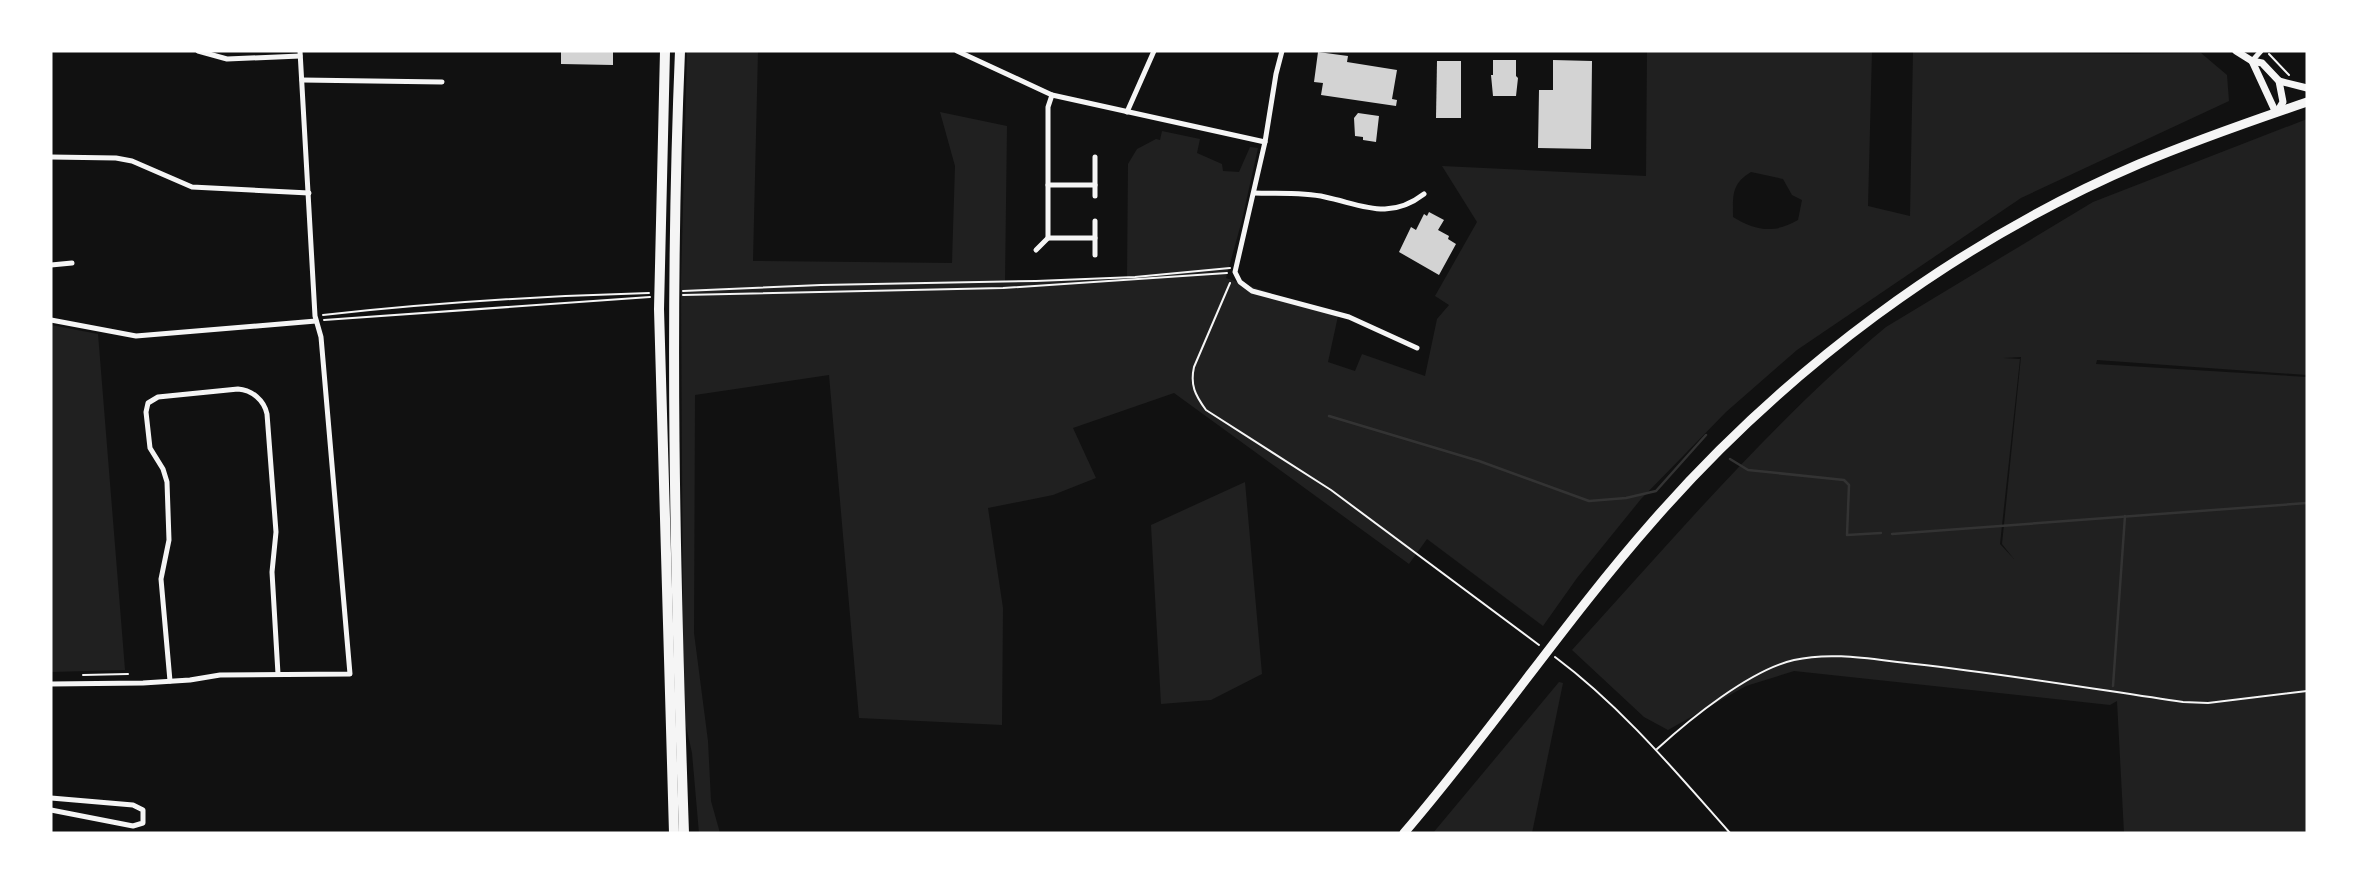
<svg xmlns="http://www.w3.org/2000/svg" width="2358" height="884" viewBox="0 0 2358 884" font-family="'IBM Plex Sans',sans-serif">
	<rect width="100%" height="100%" fill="#111"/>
	<g fill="#202020" fill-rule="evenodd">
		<path d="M 687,51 L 758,51 L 753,261 L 952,263 L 955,166 L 940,112 L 1007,126 L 1005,282 L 1127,279 L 1128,164 L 1137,149 L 1156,139 L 1160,140 L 1162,131 L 1200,139 L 1197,153 L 1222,164 L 1223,171 L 1239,172 L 1250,147 L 1258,148 L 1242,220 L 1226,278 L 1338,316 L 1328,362 L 1355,371 L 1362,354 L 1425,376 L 1437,319 L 1449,305 L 1435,296 L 1477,222 L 1442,166 L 1646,176 L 1647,51 L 1872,51 L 1868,206 L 1910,216 L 1913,51 L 2127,54 L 2201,53 L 2227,75 L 2229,101 L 2021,198 L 1797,350 L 1726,412 L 1641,499 L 1577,578 L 1543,626 L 1427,539 L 1409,564 L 1174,393 L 1073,428 L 1096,478 L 1053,495 L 988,508 L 1003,608 L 1002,725 L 859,718 L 829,375 L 695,395 L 694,633 L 708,741 L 711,801 L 720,833 L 699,833 L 692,753 L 686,726 L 683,642 L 681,284 ZM 1751,172 L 1783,179 L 1792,195 L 1802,200 L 1798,220 C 1774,234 1756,231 1733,217 C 1733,196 1731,184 1751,172 Z"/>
		<path d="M 2307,119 L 2307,375 L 2097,360 L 2096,364 L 2307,377 L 2307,833 L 2124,833 L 2117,701 L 2110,705 L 1794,671 L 1746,686 L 1668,730 L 1644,717 L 1572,650 C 1673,539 1771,423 1886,327 L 2093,202 ZM 2021,357 L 2002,544 L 2014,559 L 2000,544 L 2020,359 L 2003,358 Z"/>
		<polygon points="51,325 98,334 125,670 51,672"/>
		<polygon points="1245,482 1262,674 1211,700 1161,704 1151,525"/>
		<polygon points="1559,682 1563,683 1532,833 1433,833"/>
	</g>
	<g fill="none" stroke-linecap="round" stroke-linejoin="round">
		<g stroke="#333" stroke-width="2.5">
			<polyline points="1329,416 1479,461 1589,501 1626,498 1656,491 1706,435"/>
			<polyline points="1730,459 1748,470 1844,480 1849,485 1847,535 1881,533"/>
			<polyline points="1892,534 2307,503"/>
			<polyline points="2113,686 2125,516"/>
		</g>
	</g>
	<g fill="#d3d3d3">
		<polygon points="561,51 613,51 613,65 561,64"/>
		<polygon points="1318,52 1348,56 1347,62 1397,70 1392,99 1397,100 1396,106 1321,95 1323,83 1314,82"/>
		<polygon points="1493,60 1516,60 1516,76 1518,78 1516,96 1493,96 1491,75 1493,75"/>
		<polygon points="1553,60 1592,61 1591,149 1538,148 1539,90 1553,90"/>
		<polygon points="1437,61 1461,61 1461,118 1436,118"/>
		<polygon points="1358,113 1379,116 1376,142 1363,140 1363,137 1355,136 1354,118"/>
		<polygon points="1429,212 1444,220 1438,230 1449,236 1448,239 1456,244 1439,275 1399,252 1411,227 1416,230 1424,214 1427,216"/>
	</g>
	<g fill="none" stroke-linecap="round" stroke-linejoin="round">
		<g stroke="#f5f5f5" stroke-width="2">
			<polyline points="2269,54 2289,75"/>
			<path d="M 1230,283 L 1194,367 C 1190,385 1195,395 1206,410 L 1331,490 L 1539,645"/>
			<polyline points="683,291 821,285 1036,281 1135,277 1230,268"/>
			<polyline points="683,295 1003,288 1227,273"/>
			<path d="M 323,315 C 432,303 541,296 649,293"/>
			<polyline points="324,320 650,297"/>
			<path d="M 1555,657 C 1622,707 1675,771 1730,833"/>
			<polyline points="83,675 128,674"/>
			<path d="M 1657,749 C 1690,719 1750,670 1794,660 C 1833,651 1875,660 1915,664 C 2005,674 2094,689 2183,702 L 2208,703 L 2307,691"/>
		</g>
		<g stroke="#f5f5f5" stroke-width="5">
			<polyline points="198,51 227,59 300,56"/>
			<polyline points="957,51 1052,95 1265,142"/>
			<polyline points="1282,51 1276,74 1265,142 1235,272 1240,282 1252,291 1349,317 1417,348"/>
			<polyline points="2252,61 2261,51"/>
			<polyline points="302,80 442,82"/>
			<polyline points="1127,112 1154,51"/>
			<polyline points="51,157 116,158 132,161 192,187 309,193"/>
			<polyline points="1048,185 1095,185"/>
			<path d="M 1254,193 C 1277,194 1303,192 1325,197 C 1363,205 1389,221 1424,194"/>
			<polyline points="1095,196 1095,157"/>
			<polyline points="1095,221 1095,255"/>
			<polyline points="1048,238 1048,107 1052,95"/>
			<polyline points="1036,250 1048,238 1095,238"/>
			<polyline points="51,265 72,263"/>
			<polyline points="51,320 136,336 316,321"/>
			<path d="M 170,681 L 161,579 L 169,540 L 167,482 L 163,469 L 150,448 L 146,412 L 148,403 L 158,397 L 238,389 C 252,390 264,400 267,414 L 276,532 L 272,572 L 278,674"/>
			<polyline points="51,684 143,683 190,680 220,675 350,674 321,337 315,316 300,51"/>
			<polyline points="51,798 133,805 143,810 143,823 133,826 51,810"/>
		</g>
		<g stroke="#f5f5f5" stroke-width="7">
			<polyline points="2236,51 2252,61 2262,63 2279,81 2283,102 2277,112"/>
			<polyline points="2252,61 2276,113"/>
			<polyline points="2279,81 2307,88"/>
		</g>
		<path stroke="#f5f5f5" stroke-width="9" d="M 1404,833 C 1491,732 1565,621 1653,521 C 1785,370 1954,243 2139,164 C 2194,141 2251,121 2307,102"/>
		<g stroke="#f5f5f5" stroke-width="10">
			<polyline points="665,51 659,309 674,833"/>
			<path d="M 680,51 C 669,312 675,572 684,833"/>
		</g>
	</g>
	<rect width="2358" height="884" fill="none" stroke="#ffffff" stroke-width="105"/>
</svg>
